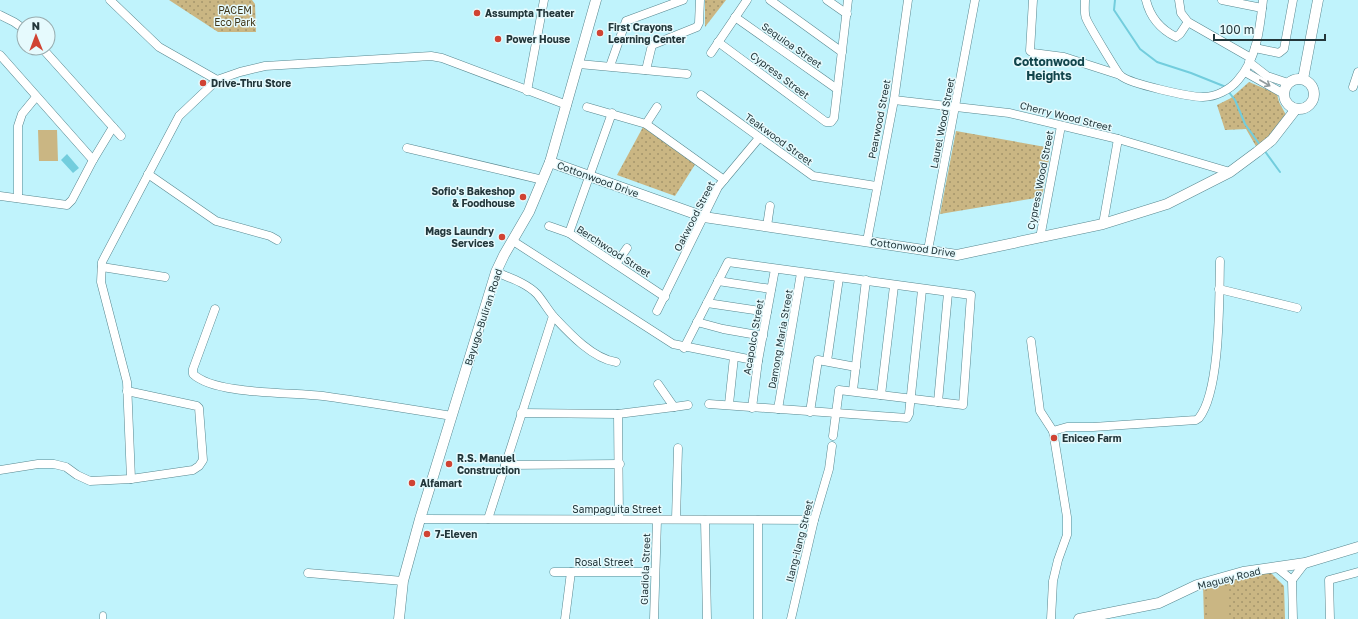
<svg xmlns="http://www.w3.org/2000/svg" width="1358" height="619" viewBox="0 0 1358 619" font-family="'Golos Text',sans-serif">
	<defs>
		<pattern id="green-dots" width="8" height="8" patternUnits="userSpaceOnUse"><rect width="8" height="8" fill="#cab683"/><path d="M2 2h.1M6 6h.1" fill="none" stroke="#a4956c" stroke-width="1.8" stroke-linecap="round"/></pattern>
	</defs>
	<rect width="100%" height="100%" fill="#c0f3fc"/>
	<g fill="url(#green-dots)">
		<polygon points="169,0 252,0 255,4 256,32 218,32"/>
		<polygon points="705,0 726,0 705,27"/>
		<polygon points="1249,82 1277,94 1279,102 1286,115 1278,128 1257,148 1246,129 1225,130 1217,105 1231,98"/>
		<polygon points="643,127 696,163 675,196 617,175"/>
		<polygon points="956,131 1051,148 1042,197 940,214"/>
		<polygon points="1267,569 1284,586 1285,619 1204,619 1203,585"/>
	</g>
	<g fill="#cab683">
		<polygon points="38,130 57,130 58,161 39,161"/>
		<rect x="1209" y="586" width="18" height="33"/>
	</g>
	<polygon fill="#72cddd" points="67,154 79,168 73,173 61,160"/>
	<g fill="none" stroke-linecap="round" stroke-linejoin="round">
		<g stroke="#72cddd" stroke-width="2">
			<polyline points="1115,0 1114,10 1140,49 1157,62 1191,73 1226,87"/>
			<polyline points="1228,91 1235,100 1245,124 1260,145"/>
			<polyline points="1264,150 1280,172"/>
		</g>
		<g stroke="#57878f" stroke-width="7">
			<polyline id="pedestrian" points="103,619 103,615"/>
		</g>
		<g stroke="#57878f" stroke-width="9">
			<g id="minor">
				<polyline points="110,0 159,47 217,80"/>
				<polyline points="770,0 842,52"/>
				<polyline points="827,0 847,14"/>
				<polyline points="1033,0 1030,51 1033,53 1064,57 1120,75"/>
				<path d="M 1085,0 C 1085,6 1084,13 1086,18 C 1087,22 1118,74 1121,76 C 1131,84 1189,97 1203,97 C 1215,97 1230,90 1238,80 C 1257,59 1260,27 1263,0"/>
				<path d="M 1146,0 C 1150,17 1160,29 1176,37 L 1180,34 L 1188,22"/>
				<polyline points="1179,0 1181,13 1188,22 1251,58"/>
				<polyline points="1222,0 1262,8"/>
				<polyline points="0,15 14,22 24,29"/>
				<polyline points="735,17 837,89"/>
				<polyline points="718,42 826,122 831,122 834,118 848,0"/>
				<polyline points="42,48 121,136"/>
				<polyline points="1255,48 1279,53 1284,49 1293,0"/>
				<polyline points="711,53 747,0"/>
				<polyline points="0,55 93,160"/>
				<polyline points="1249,62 1267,76 1288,83"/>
				<polyline points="579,64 687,74"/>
				<polyline points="610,66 626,21 683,0"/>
				<polyline points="646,70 652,45 697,27 699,23 700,0"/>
				<polyline points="1245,72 1284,94"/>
				<polyline points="1353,87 1358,72"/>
				<polyline points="527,91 544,0"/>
				<polyline points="701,95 813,176 876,186"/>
				<polyline points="894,100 1009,113 1118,139 1230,172"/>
				<polyline points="587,107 646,124 724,180"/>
				<polyline points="646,124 657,107"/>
				<polyline points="407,148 543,180"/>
				<polyline points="148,174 216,221 270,236 277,240"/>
				<polyline points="0,196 67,205 72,200 93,160 113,127"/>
				<polyline points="18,198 18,126 22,114 36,97"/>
				<polyline points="1103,224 1118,139"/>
				<polyline points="549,226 569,233 665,297"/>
				<polyline points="767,226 770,206"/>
				<polyline points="569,233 612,113"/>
				<polyline points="1040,238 1061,126"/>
				<polyline points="513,241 673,344 758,361"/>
				<polyline points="867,241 894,100 908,0"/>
				<polyline points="928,250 975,0"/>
				<polyline points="616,264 627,248"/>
				<polyline points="102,267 165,277"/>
				<path d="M 496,272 C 510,278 526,283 537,294 C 543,301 548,310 554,317 C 569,333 593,359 616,362"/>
				<polyline points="718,281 771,289"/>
				<polyline points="1219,289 1297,308"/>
				<polyline points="707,303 767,312"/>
				<path d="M 215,309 L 193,369 L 193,374 C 215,395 291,392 323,396 C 366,402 409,409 452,416"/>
				<polyline points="657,311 718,187 759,138"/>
				<polyline points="697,322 723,329 763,336"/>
				<polyline points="1031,341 1040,411 1053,431"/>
				<polyline points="684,348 728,262 971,295 963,405 839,390 833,436"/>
				<polyline points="827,361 839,278"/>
				<polyline points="853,390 866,280"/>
				<polyline points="881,395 894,286"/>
				<polyline points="938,402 948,293"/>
				<polyline points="709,404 907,418 909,414 922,290"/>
				<polyline points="729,404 734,357"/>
				<polyline points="674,407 688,405"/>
				<polyline points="752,408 758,361 775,269"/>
				<polyline points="778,409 801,273"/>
				<polyline points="810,412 818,360 856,367"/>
				<polyline points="521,413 618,414 674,407 658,384"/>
				<polyline points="618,414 619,519"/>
				<polyline points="505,465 620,464"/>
				<polyline points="0,470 38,464 54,464 66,467 77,475 90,481 131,479 193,470 199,466 203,460 199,408 197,406 127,391"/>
				<polyline points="131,479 127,382 101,282 102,262 179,116 217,80 240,72 265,66 431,56 442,58 567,105"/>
				<polyline points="420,519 814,520"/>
				<polyline points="488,519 553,316"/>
				<polyline points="676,519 678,448"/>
				<polyline points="705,520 707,619"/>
				<polyline points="758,520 758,619"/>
				<polyline points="1276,567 1292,580 1305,563"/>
				<polyline points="554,572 654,572"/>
				<polyline points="308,573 403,581"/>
				<polyline points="1292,580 1293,619"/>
				<polyline points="565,619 571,572"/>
				<polyline points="654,619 657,520"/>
				<polyline points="791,619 814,520 829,469 832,446"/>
				<path d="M 1051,619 L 1053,581 L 1058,560 L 1067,535 L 1067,517 L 1053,431 L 1067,427 L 1093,427 L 1196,420 L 1199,418 C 1221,390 1219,298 1220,261"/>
				<polyline points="1330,619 1329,580 1358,572"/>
			</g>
		</g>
		<g stroke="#57878f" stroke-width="11">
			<g id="tertiary">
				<circle cx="1299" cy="94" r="15"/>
				<polyline points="1303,79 1318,0"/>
				<polyline points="550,162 704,217 957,255 1103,224 1167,204 1230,172 1257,152 1272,140 1296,109"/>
				<polyline points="399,619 403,581 420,519 496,272 504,255 529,212 550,162 596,0"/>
				<polyline points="1079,619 1159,603 1197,585 1243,572 1305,563 1358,547"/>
			</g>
		</g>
		<use href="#pedestrian" stroke="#fff" stroke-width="6"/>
		<use href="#minor" stroke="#fff" stroke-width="8"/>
		<use href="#tertiary" stroke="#fff" stroke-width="10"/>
	</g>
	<defs><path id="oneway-shaft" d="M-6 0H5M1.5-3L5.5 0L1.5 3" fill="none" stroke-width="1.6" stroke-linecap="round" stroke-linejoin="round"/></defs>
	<use stroke="#909a9c" href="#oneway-shaft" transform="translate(1265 83) rotate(30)"/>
	<g fill="#d04333" stroke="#e6fafd" stroke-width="1.5">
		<circle cx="477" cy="13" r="4"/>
		<circle cx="600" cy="33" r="4"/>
		<circle cx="498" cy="39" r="4"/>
		<circle cx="203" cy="83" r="4"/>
		<circle cx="523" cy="197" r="4"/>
		<circle cx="502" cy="237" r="4"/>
		<circle cx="1054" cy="438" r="4"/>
		<circle cx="449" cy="464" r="4"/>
		<circle cx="412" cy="483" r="4"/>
		<circle cx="427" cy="534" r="4"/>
	</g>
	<g text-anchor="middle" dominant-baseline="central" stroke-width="3" stroke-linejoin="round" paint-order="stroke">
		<g font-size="10" fill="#403517" stroke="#e6fafd">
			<text x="235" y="10">PACEM<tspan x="235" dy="12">Eco Park</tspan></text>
		</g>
		<g font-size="10" font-weight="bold" fill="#22363a" stroke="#e6fafd" text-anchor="start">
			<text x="485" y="13">Assumpta Theater</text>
			<text x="608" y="27">First Crayons<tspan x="608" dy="12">Learning Center</tspan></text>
			<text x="506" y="39">Power House</text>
			<text x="211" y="83">Drive-Thru Store</text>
			<text x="515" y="191" text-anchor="end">Sofio's Bakeshop<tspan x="515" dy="12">&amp; Foodhouse</tspan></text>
			<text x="494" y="231" text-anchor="end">Mags Laundry<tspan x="494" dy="12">Services</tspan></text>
			<text x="1062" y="438">Eniceo Farm</text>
			<text x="457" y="458">R.S. Manuel<tspan x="457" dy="12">Construction</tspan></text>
			<text x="420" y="483">Alfamart</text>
			<text x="435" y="534">7-Eleven</text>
		</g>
		<g font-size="10" fill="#22363a" stroke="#e6fafd">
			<text transform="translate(792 45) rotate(35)">Sequioa Street</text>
			<text transform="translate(780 75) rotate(37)">Cypress Street</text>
			<text transform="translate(1066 116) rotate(14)">Cherry Wood Street</text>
			<text transform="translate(879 119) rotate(-79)">Pearwood Street</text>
			<text transform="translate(942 123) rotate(-79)">Laurel Wood Street</text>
			<text transform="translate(779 139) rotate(36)">Teakwood Street</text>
			<text transform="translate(598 179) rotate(20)">Cottonwood Drive</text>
			<text transform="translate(1040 180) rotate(-79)">Cypress Wood Street</text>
			<text transform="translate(694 216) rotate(-63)">Oakwood Street</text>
			<text transform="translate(913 247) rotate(8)">Cottonwood Drive</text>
			<text transform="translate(614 251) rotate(33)">Berchwood Street</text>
			<text transform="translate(483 317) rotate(-72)">Bayugo-Buliran Road</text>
			<text transform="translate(753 337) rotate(-80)">Acapolco Street</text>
			<text transform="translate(780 339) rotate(-80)">Damong Maria Street</text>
			<text x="617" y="509">Sampaguita Street</text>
			<text transform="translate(799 541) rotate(-76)">Ilang-ilang Street</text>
			<text x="604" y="562">Rosal Street</text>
			<text transform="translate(645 569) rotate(-88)">Gladiola Street</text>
			<text transform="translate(1229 578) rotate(-14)">Maguey Road</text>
		</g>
		<g font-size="12" font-weight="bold" fill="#12454c" stroke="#e6fafd">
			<text x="1049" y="61">Cottonwood<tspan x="1049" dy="14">Heights</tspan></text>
		</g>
	</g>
	<g transform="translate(36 36) rotate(359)"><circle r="19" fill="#e6fafd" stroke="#98acaf"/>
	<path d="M0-3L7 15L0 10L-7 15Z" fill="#d04333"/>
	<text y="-6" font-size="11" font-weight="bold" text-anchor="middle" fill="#22363a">N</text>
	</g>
	<path d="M1214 34v6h111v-6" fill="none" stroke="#22363a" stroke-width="2"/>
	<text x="1220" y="34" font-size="12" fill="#22363a" stroke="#e6fafd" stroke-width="3" paint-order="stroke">100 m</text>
</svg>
